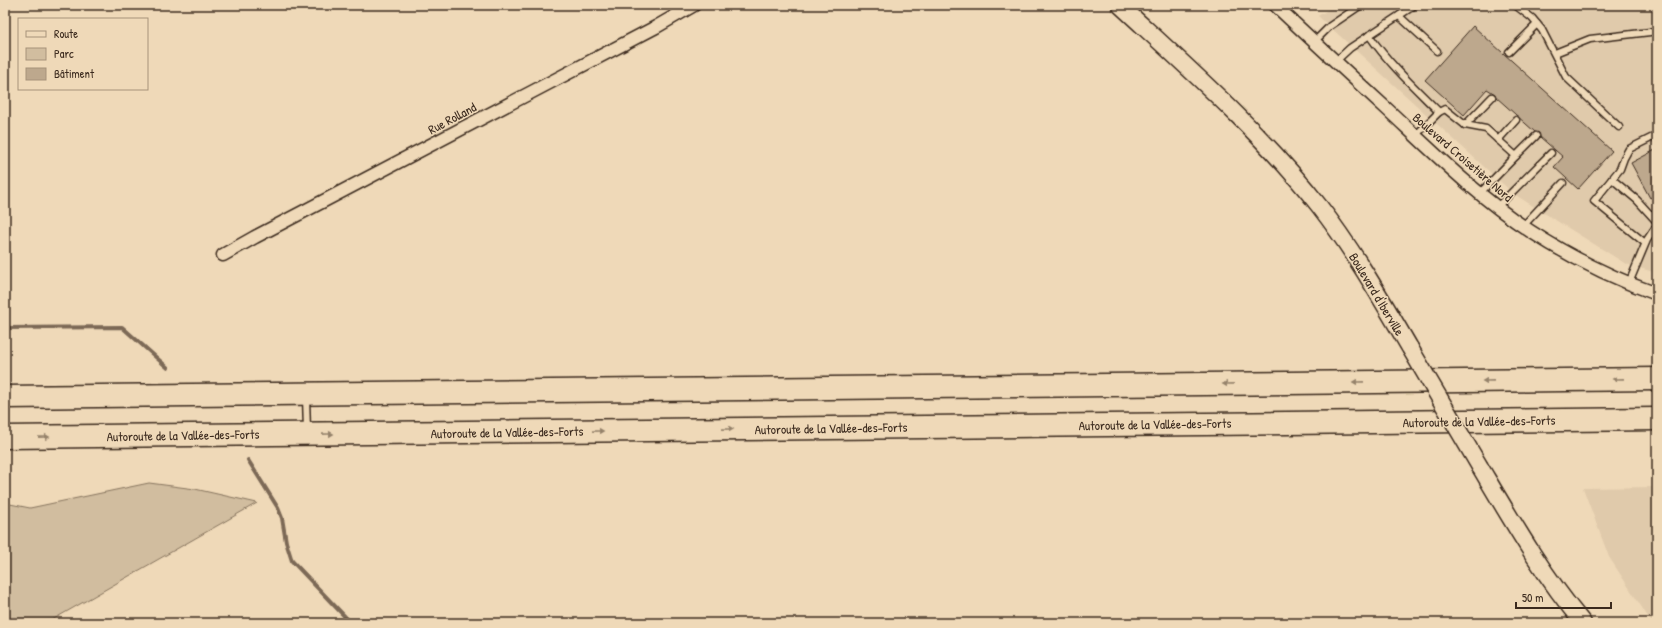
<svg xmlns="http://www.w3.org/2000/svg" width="1662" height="628" viewBox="0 0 1662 628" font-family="'Patrick Hand',sans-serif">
	<rect width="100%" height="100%" fill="#efd9b8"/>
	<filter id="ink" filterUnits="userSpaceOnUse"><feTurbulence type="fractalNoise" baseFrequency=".025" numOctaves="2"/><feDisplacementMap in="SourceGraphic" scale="8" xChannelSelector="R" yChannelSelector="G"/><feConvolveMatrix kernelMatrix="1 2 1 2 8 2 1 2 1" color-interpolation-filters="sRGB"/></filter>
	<g filter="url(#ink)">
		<g fill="#e0caab">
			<polygon points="1336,5 1657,5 1657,273 1626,264 1514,194 1318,16"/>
			<polygon points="1657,487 1657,623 1652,623 1609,557 1583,488"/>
		</g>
		<polygon fill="#d1bd9f" stroke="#86745e" points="149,483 195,489 257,503 52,620 5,623 5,503 30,508"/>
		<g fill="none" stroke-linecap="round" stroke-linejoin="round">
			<g stroke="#7c6956" stroke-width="4">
				<polyline points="5,328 122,327 168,368"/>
				<polyline points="248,460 278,508 282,518 286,542 292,561 351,623"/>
			</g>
		</g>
		<g fill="#bda88d" stroke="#3b2a1e">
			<polygon points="1473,26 1612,151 1578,189 1554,167 1563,157 1540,137 1539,133 1535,132 1496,97 1495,94 1487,89 1464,115 1425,80"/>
			<polygon points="1657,149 1657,194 1650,198 1631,163"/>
		</g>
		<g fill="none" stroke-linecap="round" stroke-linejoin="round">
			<g stroke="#3b2a1e" stroke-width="9">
				<g id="service">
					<polyline points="1515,5 1532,18 1542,30 1566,77 1619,127"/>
					<polyline points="1399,16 1437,51"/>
					<path d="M 1369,35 C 1389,64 1415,88 1439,112"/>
					<polyline points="1314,42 1330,26 1361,5"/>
					<polyline points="1509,52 1537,24"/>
					<polyline points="1555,53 1590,39 1650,32"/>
					<polyline points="1336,61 1350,48 1415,5"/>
					<polyline points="1465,125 1492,97"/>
					<polyline points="1416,135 1439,112 1445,109 1465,125 1486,129 1516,156 1480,193"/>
					<polyline points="1498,140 1516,120"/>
					<polyline points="1516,156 1536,136"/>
					<polyline points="1612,179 1637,200 1657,222"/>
					<polyline points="1497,207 1551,153"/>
					<polyline points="1523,226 1563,183"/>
					<polyline points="1645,243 1594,201 1620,169 1624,158 1629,149 1657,135"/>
					<polyline points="1629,283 1647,240 1657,225"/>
					<polyline points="306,397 307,430"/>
				</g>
			</g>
			<g stroke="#3b2a1e" stroke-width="15">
				<g id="minor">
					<path d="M 1275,5 C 1312,40 1350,75 1388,110 C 1433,152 1478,197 1530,231 C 1570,257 1612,278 1657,294"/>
					<polyline points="223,255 255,237 656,27 694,5"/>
				</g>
			</g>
			<g stroke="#3b2a1e" stroke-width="19">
				<g id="tertiary">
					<path d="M 1120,5 C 1189,69 1262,133 1320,207 C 1354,251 1382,300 1410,348"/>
					<path d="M 1480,467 C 1512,521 1543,575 1583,623"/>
				</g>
			</g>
			<g stroke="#3b2a1e" stroke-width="25">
				<g id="motorway">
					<polyline points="5,397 1657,379"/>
					<polyline points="5,437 1657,419"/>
				</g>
			</g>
			<use href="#service" stroke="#efd9b8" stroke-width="6"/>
			<use href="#minor" stroke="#efd9b8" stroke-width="12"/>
			<use href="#tertiary" stroke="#efd9b8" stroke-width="16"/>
			<use href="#motorway" stroke="#efd9b8" stroke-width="22"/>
			<g stroke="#3b2a1e" stroke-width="19" stroke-linecap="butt">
				<polyline id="tertiary-bridge" points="1410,348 1480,467"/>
			</g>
			<use href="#tertiary-bridge" stroke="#efd9b8" stroke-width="16"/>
		</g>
		<defs><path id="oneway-solid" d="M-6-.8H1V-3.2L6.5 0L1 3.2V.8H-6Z"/></defs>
		<g fill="#95826b">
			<use href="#oneway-solid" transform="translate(1618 379) rotate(179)"/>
			<use href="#oneway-solid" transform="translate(1488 381) rotate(179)"/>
			<use href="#oneway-solid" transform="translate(1358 382) rotate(179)"/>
			<use href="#oneway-solid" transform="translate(1228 384) rotate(179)"/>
			<use href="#oneway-solid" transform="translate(728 429) rotate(-1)"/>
			<use href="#oneway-solid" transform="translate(598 431) rotate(-1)"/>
			<use href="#oneway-solid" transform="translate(328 434) rotate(-1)"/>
			<use href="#oneway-solid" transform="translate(44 437) rotate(-1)"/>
		</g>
	</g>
	<g text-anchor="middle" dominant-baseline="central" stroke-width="3" stroke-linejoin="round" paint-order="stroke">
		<g font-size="13" fill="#3b2a1e" stroke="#efd9b8">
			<text transform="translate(452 118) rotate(-28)">Rue Rolland</text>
			<text transform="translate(1463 157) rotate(41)">Boulevard Croisetière Nord</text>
			<text transform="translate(1377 294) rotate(59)">Boulevard d'Iberville</text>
			<text transform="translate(1479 421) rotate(-1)">Autoroute de la Vallée-des-Forts</text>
			<text transform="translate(1155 424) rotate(-1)">Autoroute de la Vallée-des-Forts</text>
			<text transform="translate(831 428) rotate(-1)">Autoroute de la Vallée-des-Forts</text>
			<text transform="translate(507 432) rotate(-1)">Autoroute de la Vallée-des-Forts</text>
			<text transform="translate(183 435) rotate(-1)">Autoroute de la Vallée-des-Forts</text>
		</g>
	</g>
	<rect width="1662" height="628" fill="none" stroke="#efd9b8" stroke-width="20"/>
	<rect x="10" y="10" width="1642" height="608" fill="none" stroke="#3b2a1e" stroke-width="1.5" filter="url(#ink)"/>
	<rect x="18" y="18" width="130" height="72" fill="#efd9b8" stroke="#a7937a"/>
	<rect x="26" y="31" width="20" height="6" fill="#efd9b8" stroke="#a7937a"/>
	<text x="54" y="38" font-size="12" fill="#3b2a1e">Route</text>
	<rect x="26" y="48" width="20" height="12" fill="#d1bd9f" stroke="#a7937a"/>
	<text x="54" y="58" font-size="12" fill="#3b2a1e">Parc</text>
	<rect x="26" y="68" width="20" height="12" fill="#bda88d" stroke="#a7937a"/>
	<text x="54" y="78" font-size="12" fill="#3b2a1e">Bâtiment</text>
	<path d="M1516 602v6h95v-6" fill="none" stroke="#3b2a1e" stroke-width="2"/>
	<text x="1522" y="602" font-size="12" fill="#3b2a1e" stroke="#efd9b8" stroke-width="3" paint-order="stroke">50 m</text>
</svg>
